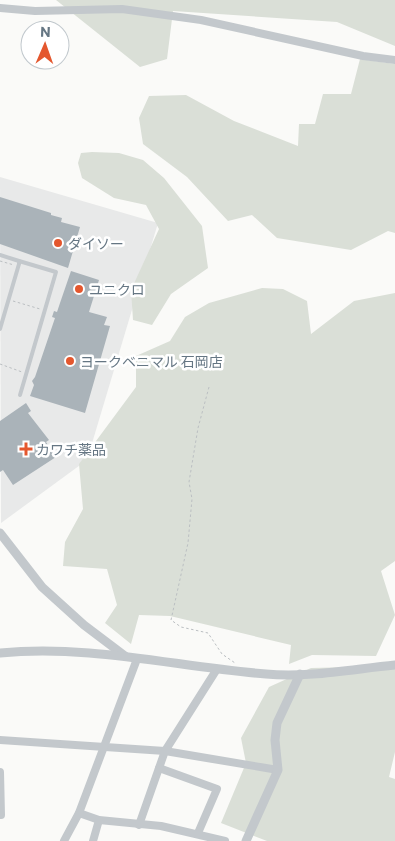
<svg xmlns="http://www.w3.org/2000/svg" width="395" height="841" viewBox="0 0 395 841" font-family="Commissioner,'Noto Sans JP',sans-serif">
	<rect width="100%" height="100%" fill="#fafaf8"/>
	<polygon fill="#e8e9e9" points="0,177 158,223 87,460 1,523"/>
	<g fill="#dadfd7">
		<polygon points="56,0 395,0 395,46 337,22 173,11 167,59 140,67"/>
		<polygon points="360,59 395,64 395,233 388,231 351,250 277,238 252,215 228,221 187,177 143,144 139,118 149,96 186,95 234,121 298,146 299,124 315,124 323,94 351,94"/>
		<polygon points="92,152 119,153 143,160 164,178 202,226 208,268 171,294 152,325 133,320 131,290 159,229 146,205 114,198 82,178 78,163 81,153"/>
		<polygon points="262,288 283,289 307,301 311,334 354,301 395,293 395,561 381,571 395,615 376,656 312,655 289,664 291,645 170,616 139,615 131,644 105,623 117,605 107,569 63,566 65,542 83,509 79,464 136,387 136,356 170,341 185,317 209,303"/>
		<polygon points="395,666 395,752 389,777 395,779 395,841 267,841 221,823 246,763 241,738 269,687 311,668"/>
	</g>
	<g fill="#aab3b9">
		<polygon points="0,197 51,213 51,215 62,218 61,222 80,227 68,268 0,244"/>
		<polygon points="71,271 99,280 89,312 107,317 104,325 110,326 85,413 30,396 34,385 32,381 35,377 55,318 52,317 54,311 57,312 60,303"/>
		<polygon points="26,403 31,411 28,413 49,440 46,442 56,457 13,485 3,470 0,472 0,421"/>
	</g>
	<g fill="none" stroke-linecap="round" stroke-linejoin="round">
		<g stroke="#bbbfc2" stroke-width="1" stroke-dasharray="2.5 2.5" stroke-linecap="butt">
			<polyline points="0,261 14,265"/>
			<polyline points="13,301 40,309"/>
			<polyline points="0,364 22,372"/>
			<polyline points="209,387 198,428 189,482 192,499 188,543 171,620 181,627 208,633 222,654 235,663"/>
		</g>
		<g stroke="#c3c8cc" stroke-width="4">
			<polyline points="0,255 19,261 19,264 0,329"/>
			<polyline points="19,261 56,272 20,395"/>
		</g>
		<g stroke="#c3c8cc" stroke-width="8">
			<polyline points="0,8 35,11 122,9 201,20 363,56 395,60"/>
			<polyline points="0,740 165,751 278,770"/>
			<polyline points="159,768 217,789 198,833"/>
			<polyline points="0,772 1,815"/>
			<polyline points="79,813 99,820 161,826 225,841"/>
			<polyline points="139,825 165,751 217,669"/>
			<polyline points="64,841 79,813 137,659"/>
			<polyline points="93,841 99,820"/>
		</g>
		<g stroke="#c3c8cc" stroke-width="9">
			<polyline points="0,533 42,587 84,625 125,656"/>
			<path d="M 0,653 C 89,644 178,667 266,674 C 308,678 353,669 395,665"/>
			<polyline points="246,841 278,770 275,740 277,723 300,674"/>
		</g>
	</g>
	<g fill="#e4572e" stroke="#fff" stroke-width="2">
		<circle cx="58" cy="243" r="5"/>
		<circle cx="79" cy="289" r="5"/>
		<circle cx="70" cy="361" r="5"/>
		<path d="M23.5 441.5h5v5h5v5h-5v5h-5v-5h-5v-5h5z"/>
	</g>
	<g text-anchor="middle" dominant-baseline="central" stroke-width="5" stroke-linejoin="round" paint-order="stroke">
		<g font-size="14" fill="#657683" stroke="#fff" text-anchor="start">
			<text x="68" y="243">ダイソー</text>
			<text x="89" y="289">ユニクロ</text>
			<text x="80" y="361">ヨークベニマル 石岡店</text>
			<text x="36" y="449">カワチ薬品</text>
		</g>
	</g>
	<g transform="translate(45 45) rotate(2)"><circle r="24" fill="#ffffff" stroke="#c1c8cd"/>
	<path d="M0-4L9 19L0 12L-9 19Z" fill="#e4572e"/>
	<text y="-8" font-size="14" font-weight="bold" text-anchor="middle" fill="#657683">N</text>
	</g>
</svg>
